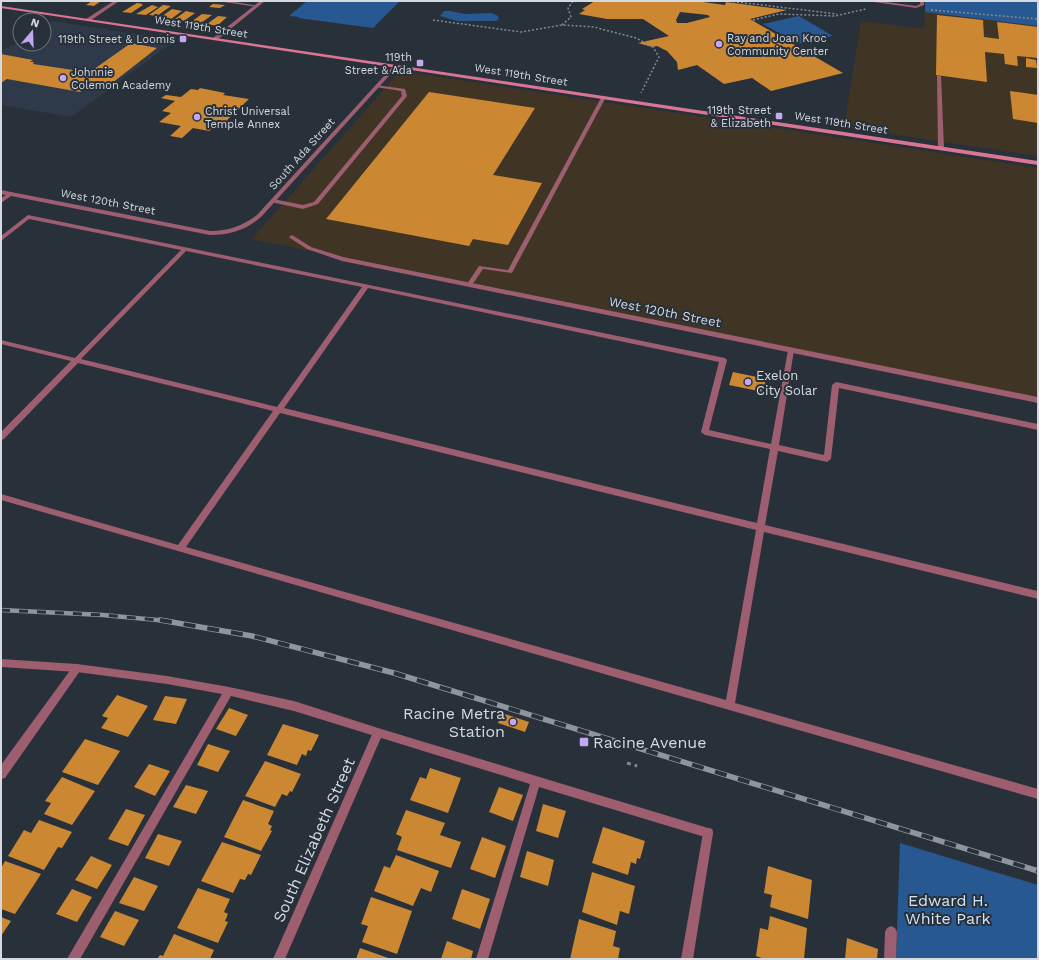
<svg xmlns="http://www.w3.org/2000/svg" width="1039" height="960" viewBox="0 0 1039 960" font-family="'Work Sans',sans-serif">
	<rect width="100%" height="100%" fill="#28303a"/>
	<g fill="#403525">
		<polygon points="925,12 1038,26 1038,156 844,127 861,21 924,29"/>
		<polygon points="400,71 1038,168 1038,398 252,239"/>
	</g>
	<polygon fill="#2e3a49" points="52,21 176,40 71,117 1,105 1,51 20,41 20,44 44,44 44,26"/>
	<g fill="#275891">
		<polygon points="307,1 400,1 373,28 298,18 299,17 289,16"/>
		<polygon points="925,1 1038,1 1038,26 925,12"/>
		<polygon points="444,11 450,11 465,14 492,13 498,16 499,19 496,21 457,21 440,16"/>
		<polygon points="799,16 833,36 798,44 763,24"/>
		<polygon points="900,843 1038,885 1038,959 896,959"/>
	</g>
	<g fill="#cc8733" fill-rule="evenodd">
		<polygon points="92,1 101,1 94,6 86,5"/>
		<path d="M 595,1 L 695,1 L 725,5 L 726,2 L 787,10 L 750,19 L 843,73 L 771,91 L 752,78 L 724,84 L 697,65 L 678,70 L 677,62 L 667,51 L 657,46 L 652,47 L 638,43 L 669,36 L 643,19 L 607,19 L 579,14 L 585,10 L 582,9 ZM 680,12 L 708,15 L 710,17 L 687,23 L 677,23 L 676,20 Z"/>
		<polygon points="137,3 143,4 141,5 143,5 131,13 122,12"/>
		<polygon points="213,4 225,5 220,8 209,7"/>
		<polygon points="152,5 158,7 146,15 136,14"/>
		<polygon points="163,5 171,6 157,16 149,15"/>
		<polygon points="172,9 182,11 171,19 161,17"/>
		<polygon points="186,11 195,13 184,21 175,19"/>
		<polygon points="202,14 212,15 201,23 191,22"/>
		<polygon points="937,15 983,20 984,37 999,39 997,22 1038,27 1038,58 1017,56 1018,66 1005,64 1004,54 985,52 987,82 936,75"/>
		<polygon points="218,16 227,17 217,26 207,24"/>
		<polygon points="131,43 157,48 107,87 102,86 88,90 83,89 80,92 7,79 1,83 1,54 33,60 30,62 34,62 33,64 73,70 71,72 83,74 90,72"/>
		<polygon points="1026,58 1036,60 1037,68 1026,67"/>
		<polygon points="200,88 225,93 223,95 249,99 221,126 216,125 209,131 193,128 182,138 170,136 181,126 159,122 171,113 162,111 175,101 161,98 166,95 181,97 191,89 198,90"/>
		<polygon points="1010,91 1038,95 1038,123 1013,119"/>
		<polygon points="429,92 535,108 493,175 542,183 508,245 473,239 469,246 326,219"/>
		<polygon points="733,372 766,379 763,392 729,385"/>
		<polygon points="117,695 148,706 128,737 101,728 108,718 102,716"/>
		<polygon points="165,696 187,699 176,724 153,720"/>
		<polygon points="229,708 248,715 236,736 216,729"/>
		<polygon points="502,713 529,722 525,732 498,723"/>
		<polygon points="283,724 319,735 311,751 308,750 306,756 302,754 297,765 267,755"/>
		<polygon points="85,739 120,751 98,785 62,772"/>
		<polygon points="208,744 230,751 218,772 197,765"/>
		<polygon points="265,761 301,774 292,792 290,791 287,796 282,794 275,807 245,796"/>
		<polygon points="149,764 170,771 155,796 134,787"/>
		<polygon points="430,768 461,778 448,813 410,800 420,777 426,779"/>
		<polygon points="62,777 95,791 72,825 44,814 51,803 45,801"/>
		<polygon points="186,785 208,791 196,814 173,807"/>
		<polygon points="499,787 523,795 513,821 489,812"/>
		<polygon points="243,800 274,811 268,824 272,826 270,830 272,831 261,851 224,837"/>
		<polygon points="543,804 566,811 558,838 536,831"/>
		<polygon points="126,809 145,815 128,846 108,839"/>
		<polygon points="406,810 445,823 440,835 461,842 451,868 397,850 402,837 396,834"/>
		<polygon points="39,820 72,832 62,848 58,847 44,870 8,856 24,830 31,833"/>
		<polygon points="603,827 645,841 640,859 637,858 636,864 631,862 628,875 592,863"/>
		<polygon points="158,834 182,841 169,866 145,858"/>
		<polygon points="482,837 506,846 495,878 470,869"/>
		<polygon points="222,842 261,855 251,875 248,874 245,880 240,879 233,893 201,881"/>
		<polygon points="527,851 554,860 548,886 520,877"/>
		<polygon points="396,855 439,871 431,892 421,888 413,906 374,891 384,866 390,868"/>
		<polygon points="91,856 112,865 97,889 75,880"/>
		<polygon points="5,861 41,874 15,914 1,909 1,868"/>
		<polygon points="768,866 812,880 808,919 770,907 772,895 764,893"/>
		<polygon points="592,872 635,886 629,914 620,911 617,925 582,912"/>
		<polygon points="134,877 158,886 144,911 119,903"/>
		<polygon points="198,888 230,899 224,912 228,914 225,921 228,922 218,943 177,928"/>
		<polygon points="72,889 92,897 77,922 56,914"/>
		<polygon points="462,889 490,899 480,929 452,919"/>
		<polygon points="371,897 412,911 397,954 362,942 368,926 361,924"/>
		<polygon points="115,911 139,920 124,946 100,937"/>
		<polygon points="770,916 807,928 804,959 765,959 756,956 760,928 768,930"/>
		<polygon points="1,917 11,921 1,936"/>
		<polygon points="579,919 616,931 613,946 620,948 618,959 570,959"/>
		<polygon points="174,934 214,950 210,959 157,959 160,955 163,956"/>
		<polygon points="847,938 878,949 877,959 845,959"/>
		<polygon points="447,941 473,951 471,959 441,959"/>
		<polygon points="360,948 391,959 356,959"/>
	</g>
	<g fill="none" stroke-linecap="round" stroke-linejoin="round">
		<g stroke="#838a92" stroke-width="1.5" stroke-dasharray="2 2" stroke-linecap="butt">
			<polyline points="729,1 837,14"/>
			<polyline points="931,10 1038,19"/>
			<polyline points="433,20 521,32 562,25 594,27 636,38 653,47 659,57 641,93"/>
			<polyline points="753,20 779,14 835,16 866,9"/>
			<polyline points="562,25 571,17 568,8 573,1"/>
		</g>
		<g stroke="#838a92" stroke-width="3" stroke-dasharray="4 4" stroke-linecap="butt">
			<polyline points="461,713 477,717"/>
			<polyline points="627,763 637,766"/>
		</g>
		<g fill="#9d5e6f" fill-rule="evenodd">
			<polygon points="217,1 229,1 259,6 257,7"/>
			<polygon points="867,1 879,1 916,6 920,4 920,1 924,1 924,5 916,8"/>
			<polygon points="937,75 941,76 944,148 941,150 938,148"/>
			<polygon points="376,85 405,89 407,96 318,204 303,209 271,202 271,200 273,199 303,205 314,202 402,96 401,91 376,87"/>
			<polygon points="602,96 606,97 512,273 483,269 472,285 468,285 467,284 479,266 508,270"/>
			<path d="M 28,215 L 725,358 L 727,360 L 709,430 L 771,444 L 788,350 L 789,348 L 793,348 L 794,350 L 779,445 L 824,455 L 832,385 L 836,382 L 1038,424 L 1038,430 L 839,388 L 831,459 L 827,462 L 778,451 L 765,525 L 1038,591 L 1038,599 L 764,532 L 735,703 L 1038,789 L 1038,799 L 1,500 L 1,494 L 178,545 L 273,411 L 78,363 L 4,439 L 1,440 L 1,432 L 71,361 L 1,344 L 1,340 L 75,358 L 181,250 L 29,219 L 1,241 L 1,236 ZM 186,251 L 362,287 L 277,407 L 81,359 ZM 368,288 L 719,362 L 701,432 L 705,435 L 770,449 L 757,523 L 284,408 ZM 280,413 L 756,530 L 726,700 L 186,547 Z"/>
			<polygon points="1,659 77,664 167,676 229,687 294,701 378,728 708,828 712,829 713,833 712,837 708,838 539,787 488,959 476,959 530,784 294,711 231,696 80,959 67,959 222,694 167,684 77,672 1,667"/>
			<polygon points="891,926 895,928 897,932 896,959 884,959 885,932 887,928"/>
		</g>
		<g fill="#9d5e6f" fill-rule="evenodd">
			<polygon points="114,1 119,1 90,21 86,21 86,19"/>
			<polygon points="260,1 265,1 217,40 213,40 213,38"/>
			<path d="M 394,65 L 398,66 L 261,217 C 246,230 230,235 210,235 L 11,196 L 1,203 L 1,198 L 6,195 L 1,194 L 1,190 L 210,231 C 229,231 242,226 257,215 Z"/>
			<polygon points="292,235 311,247 343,257 1038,397 1038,403 342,261 307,249 290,238 289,237"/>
			<polygon points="77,664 80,665 82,668 80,671 5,778 1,779 1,765 74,665"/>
			<polygon points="378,728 382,730 383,733 285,959 273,959 374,730"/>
			<polygon points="708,828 712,829 713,833 693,959 681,959 703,833 704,829"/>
		</g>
		<polygon fill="#da7693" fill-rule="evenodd" points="1,6 1038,161 1038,165 1,8"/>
		<g stroke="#8f959e" stroke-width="4.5">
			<polyline id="rail-far1" points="1,610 103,615 168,621"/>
		</g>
		<g stroke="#8f959e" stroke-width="5.5">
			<polyline id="rail" points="160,620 252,636 394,673 1038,871"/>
		</g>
		<use href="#rail-far1" stroke="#28303a" stroke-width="3" stroke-dasharray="9" stroke-linecap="butt"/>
		<use href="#rail" stroke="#28303a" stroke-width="4" stroke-dasharray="12" stroke-linecap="butt"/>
	</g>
	<g fill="#c4a7f1" stroke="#28303a" stroke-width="1.5">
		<rect x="179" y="35" width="8" height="8" rx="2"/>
		<circle cx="719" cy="44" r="4"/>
		<rect x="416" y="59" width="8" height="8" rx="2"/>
		<circle cx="63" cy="78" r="4"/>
		<rect x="775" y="112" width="8" height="8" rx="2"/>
		<circle cx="197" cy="117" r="4"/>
		<circle cx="748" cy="382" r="4"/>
		<circle cx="513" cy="722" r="4"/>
		<rect x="579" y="737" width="10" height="10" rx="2"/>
	</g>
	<g text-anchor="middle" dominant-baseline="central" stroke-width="4" stroke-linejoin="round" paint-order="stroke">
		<g font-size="11" fill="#d5dae1" stroke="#28303a">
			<text transform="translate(201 27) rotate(9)">West 119th Street</text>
			<text transform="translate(521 75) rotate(9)">West 119th Street</text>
			<text transform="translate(841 123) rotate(9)">West 119th Street</text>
			<text transform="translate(302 154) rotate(-48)">South Ada Street</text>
			<text transform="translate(108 202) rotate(11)">West 120th Street</text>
		</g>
		<g font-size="11" fill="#d5dae1" stroke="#28303a" text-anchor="start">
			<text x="727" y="38">Ray and Joan Kroc<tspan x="727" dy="13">Community Center</tspan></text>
			<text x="175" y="39" text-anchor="end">119th Street &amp; Loomis</text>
			<text x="412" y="57" text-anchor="end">119th<tspan x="412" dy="13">Street &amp; Ada</tspan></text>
			<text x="71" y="72">Johnnie<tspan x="71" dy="13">Colemon Academy</tspan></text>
			<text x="771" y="110" text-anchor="end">119th Street<tspan x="771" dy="13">&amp; Elizabeth</tspan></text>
			<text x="205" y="111">Christ Universal<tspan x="205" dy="13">Temple Annex</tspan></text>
		</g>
		<g font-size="13" fill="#d5dae1" stroke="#28303a">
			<text transform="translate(665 312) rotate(11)">West 120th Street</text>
		</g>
		<g font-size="13" fill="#d5dae1" stroke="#28303a" text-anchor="start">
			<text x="756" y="375">Exelon<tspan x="756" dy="15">City Solar</tspan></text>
		</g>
		<g font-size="16" fill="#d5dae1" stroke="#28303a" text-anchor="end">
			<text x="505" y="713">Racine Metra<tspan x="505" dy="18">Station</tspan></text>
			<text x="593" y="742" text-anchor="start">Racine Avenue</text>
		</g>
		<g font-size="16" fill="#d5dae1" stroke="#28303a">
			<text transform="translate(314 840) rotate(-66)">South Elizabeth Street</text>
		</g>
		<g font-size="16" fill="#d2e2f5" stroke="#28303a">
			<text x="948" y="900">Edward H.<tspan x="948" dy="18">White Park</tspan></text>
		</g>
	</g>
	<rect width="1039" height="960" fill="none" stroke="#d5dae1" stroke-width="4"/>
	<g transform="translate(32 32) rotate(19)"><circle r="19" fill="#28303a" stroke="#6d747d"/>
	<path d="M0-3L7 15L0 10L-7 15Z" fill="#c4a7f1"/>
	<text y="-6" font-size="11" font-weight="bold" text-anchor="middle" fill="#d5dae1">N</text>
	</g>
</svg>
